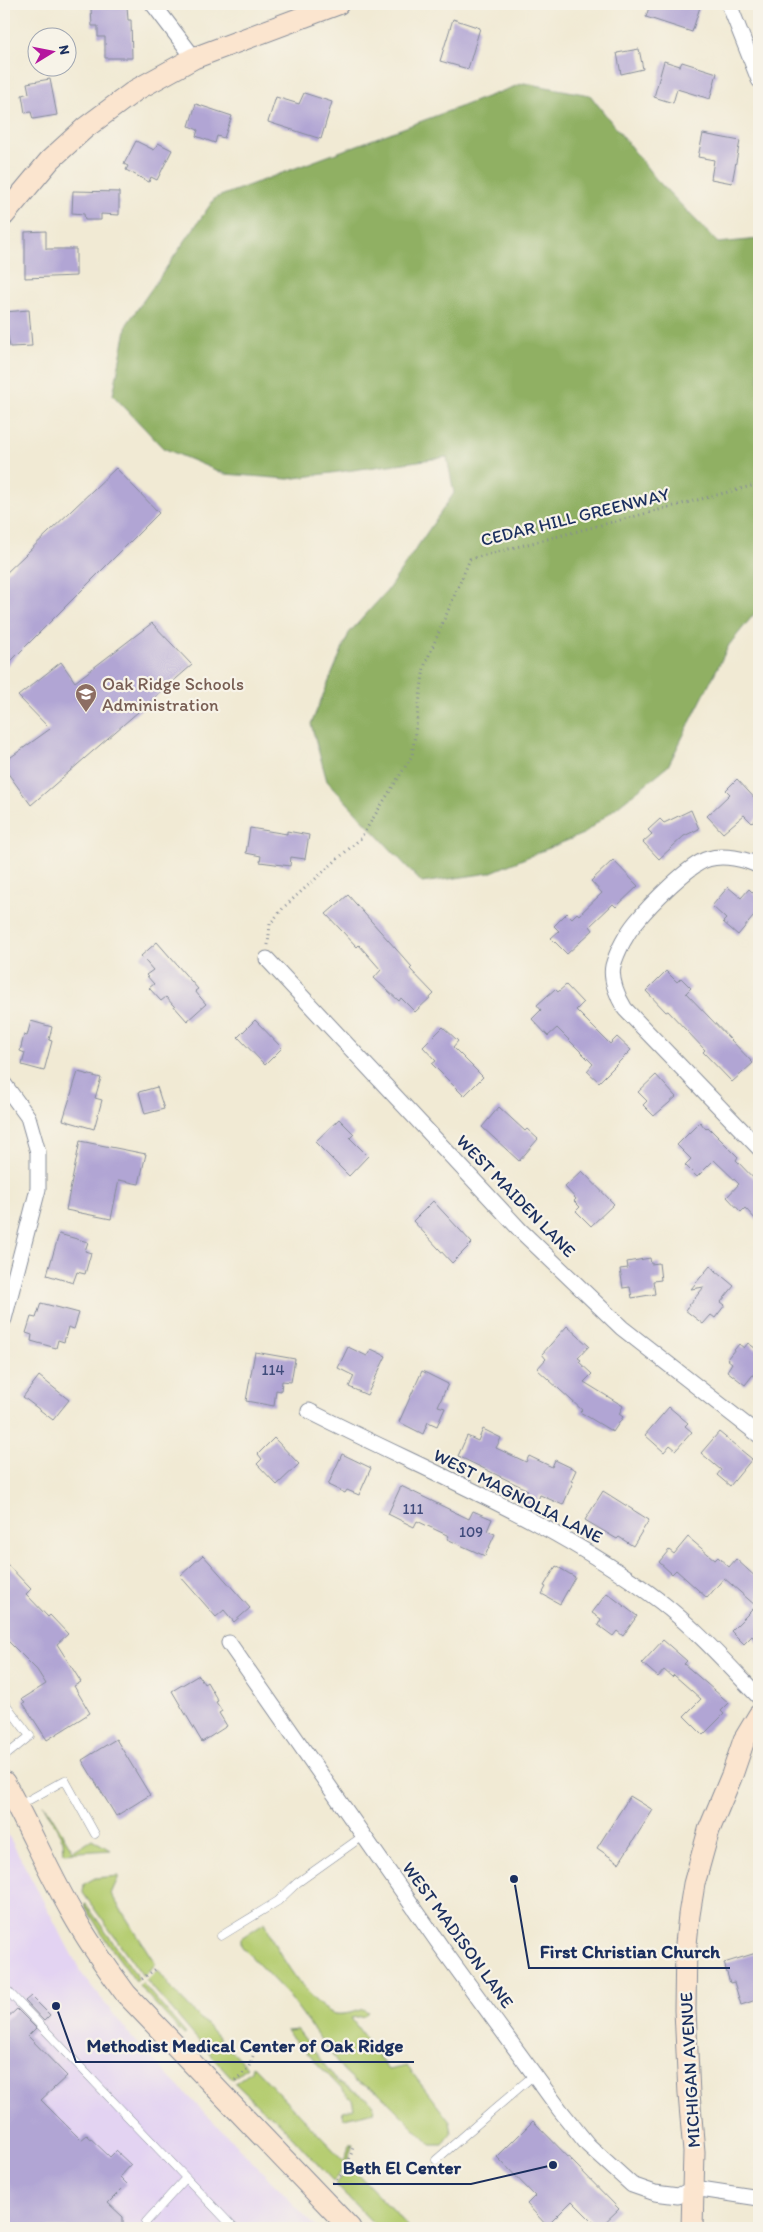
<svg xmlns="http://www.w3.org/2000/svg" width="763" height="2232" viewBox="0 0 763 2232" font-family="Itim,sans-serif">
	<rect width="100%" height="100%" fill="#f7f3e8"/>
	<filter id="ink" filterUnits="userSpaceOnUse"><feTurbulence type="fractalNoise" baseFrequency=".02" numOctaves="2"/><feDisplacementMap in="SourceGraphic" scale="10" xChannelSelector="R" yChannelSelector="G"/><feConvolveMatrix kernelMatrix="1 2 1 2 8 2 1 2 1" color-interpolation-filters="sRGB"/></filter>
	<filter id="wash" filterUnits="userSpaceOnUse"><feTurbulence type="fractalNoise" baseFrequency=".0096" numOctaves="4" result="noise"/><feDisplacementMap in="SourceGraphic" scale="20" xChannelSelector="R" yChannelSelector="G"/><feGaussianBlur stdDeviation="1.12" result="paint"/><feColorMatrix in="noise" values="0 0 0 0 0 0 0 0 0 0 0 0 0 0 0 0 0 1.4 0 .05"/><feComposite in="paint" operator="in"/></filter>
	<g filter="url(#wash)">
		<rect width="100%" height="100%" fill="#f1ead4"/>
		<polygon fill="#e3d3f2" points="4,1827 82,1974 133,2039 317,2228 4,2228"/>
		<g fill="#b6cd72" stroke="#687e68">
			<polygon points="43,1804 46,1807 73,1851 92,1839 110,1850 64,1853 63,1840"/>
			<polygon points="119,1876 111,1894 155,1963 155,1965 143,1976 83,1893 84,1884 95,1878"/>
			<polygon points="86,1904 139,1979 136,1982 109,1945 84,1905"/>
			<path d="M 265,1922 C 268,1927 269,1933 272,1939 C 282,1959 314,2010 336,2014 C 345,2015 354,2012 363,2009 L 368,2012 L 364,2016 L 351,2018 L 388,2070 L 407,2066 L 450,2122 L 452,2133 L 443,2144 L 431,2144 L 427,2141 L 379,2093 L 354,2080 L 343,2070 L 289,1996 L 244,1949 L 241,1945 L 241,1938 Z"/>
			<path d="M 158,1970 L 172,1989 L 247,2067 L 233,2079 C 203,2047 175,2013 146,1980 Z"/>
			<polygon points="142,1983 186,2034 184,2035 139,1986"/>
			<path d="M 298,2030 L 336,2080 C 347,2091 374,2095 374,2111 L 344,2118 L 342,2111 L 354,2108 L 352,2100 L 286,2031 Z"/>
			<polygon points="252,2065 344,2161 350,2144 353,2144 345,2168 333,2181 274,2117 265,2112 235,2083 251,2071"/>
			<polygon points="350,2166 353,2169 410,2228 378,2228 335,2184"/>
		</g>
		<polygon fill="#90b064" stroke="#567061" points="524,83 590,95 656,179 718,243 759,239 759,608 729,645 668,766 583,834 489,873 422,883 327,781 311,724 349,633 387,591 454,493 447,457 288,479 225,474 163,448 113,395 127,324 215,198"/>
		<g id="blocks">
			<g fill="#b1a5d4">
				<polygon points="650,4 701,4 692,32 646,17"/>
				<polygon points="127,6 128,20 131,20 132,58 105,58 105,37 98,37 98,26 92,26 91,8"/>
				<polygon points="453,19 480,28 468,69 440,61"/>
				<polygon points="639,49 643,69 621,74 617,53"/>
				<polygon points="664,61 680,66 682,62 717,73 710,99 677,89 673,103 654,97"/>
				<polygon points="50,79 57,115 33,119 31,112 25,113 22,95 29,93 27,83"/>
				<polygon points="304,93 332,102 321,139 268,122 276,97 299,104"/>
				<polygon points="196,104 232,116 224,138 217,136 215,143 196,136 198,130 189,126"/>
				<polygon points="703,134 740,141 732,183 711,179 714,160 698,157"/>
				<polygon points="136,141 154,150 158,143 172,150 157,180 151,177 149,182 126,170 128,166 124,164"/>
				<polygon points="73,191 119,192 119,215 101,214 101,220 85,220 84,214 72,213"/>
				<polygon points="46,231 46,249 76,249 76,276 25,278 25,232"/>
				<polygon points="29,310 32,346 10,347 8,336 4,336 4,312"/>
				<polygon points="116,468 159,513 4,668 4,575"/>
				<polygon points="152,623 192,665 31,805 4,768 4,762 50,729 18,696 61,662 75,682"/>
				<polygon points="737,779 759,803 759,816 752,823 744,815 723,833 707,816 730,794 726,790"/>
				<polygon points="691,810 699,829 684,836 659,859 643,842 652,834 648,830 660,819 664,823"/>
				<polygon points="250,828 287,834 287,831 309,835 305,859 291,857 290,866 260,862 261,856 246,853"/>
				<polygon points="613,860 638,886 616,907 613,904 590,926 593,930 567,954 551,938 559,931 554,926 567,913 572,918 577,913 579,915 602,893 591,881"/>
				<polygon points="728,887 741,898 749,889 759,899 759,910 738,935 723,922 726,919 712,906"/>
				<polygon points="348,895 412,967 410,969 434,994 415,1012 401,998 399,1001 374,978 381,970 359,945 357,947 326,914"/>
				<polygon points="157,942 198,989 195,991 206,1004 187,1021 166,997 161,1001 149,988 154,984 146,975 153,970 141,956"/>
				<polygon points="666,971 677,982 681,978 691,988 686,993 753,1063 732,1082 703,1052 705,1050 668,1011 666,1012 646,991"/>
				<polygon points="566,985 583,1003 576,1010 610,1044 617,1037 631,1050 599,1082 587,1071 593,1064 557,1028 548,1036 532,1019 541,1010 537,1005 555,989 558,992"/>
				<polygon points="255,1020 282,1048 265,1065 238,1037"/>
				<polygon points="31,1021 52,1027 49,1040 52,1041 44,1071 22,1065 25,1053 20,1051 24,1035 27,1036"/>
				<polygon points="443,1027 458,1041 453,1047 483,1077 464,1096 432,1064 436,1061 423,1047"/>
				<polygon points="78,1072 101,1078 95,1098 102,1100 94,1129 63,1120"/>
				<polygon points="656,1075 676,1097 654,1116 643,1105 647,1101 638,1092"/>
				<polygon points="157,1087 164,1109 145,1114 139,1092"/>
				<polygon points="499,1107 525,1131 527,1129 538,1139 519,1161 482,1127"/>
				<polygon points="339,1119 354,1134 350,1138 368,1156 349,1176 315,1142"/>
				<polygon points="700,1122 706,1129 708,1127 738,1157 736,1160 759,1184 759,1223 745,1208 741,1212 727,1197 739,1184 714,1160 697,1177 685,1165 691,1159 677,1145"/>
				<polygon points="80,1141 146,1154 139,1184 119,1180 111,1219 66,1210"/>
				<polygon points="582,1171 614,1204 591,1226 576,1211 580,1207 574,1201 576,1199 565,1187"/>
				<polygon points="433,1201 472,1243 452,1263 413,1221"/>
				<polygon points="59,1234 88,1242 85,1251 91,1253 85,1274 77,1272 73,1283 47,1275"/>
				<polygon points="650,1258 651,1264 659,1263 661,1280 653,1281 655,1294 632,1298 630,1287 623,1288 620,1269 628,1268 627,1262"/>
				<polygon points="710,1266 734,1286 721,1302 725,1305 715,1318 711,1315 703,1324 685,1310 704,1287 691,1289"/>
				<polygon points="41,1303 79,1313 74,1329 68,1327 64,1342 58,1340 56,1348 31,1341 32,1335 26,1333 31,1317 36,1318"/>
				<polygon points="567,1326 589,1346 578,1358 581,1360 579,1362 592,1374 584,1382 623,1406 619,1414 623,1417 613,1432 580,1412 582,1410 537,1369 546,1359 542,1354"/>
				<polygon points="748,1343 759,1351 759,1367 745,1385 727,1371 732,1363 727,1359 739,1344 744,1348"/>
				<polygon points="348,1347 367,1356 371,1349 386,1356 367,1395 349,1387 354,1376 338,1368"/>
				<polygon points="255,1352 295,1359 291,1382 282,1381 281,1391 276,1390 274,1406 246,1401"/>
				<polygon points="422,1371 448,1384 438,1406 445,1408 437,1426 428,1422 423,1434 399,1422"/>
				<polygon points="39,1376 69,1400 53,1420 23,1397"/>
				<polygon points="669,1407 688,1423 685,1426 692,1432 676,1450 670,1445 664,1452 645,1435"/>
				<polygon points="483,1429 501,1438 496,1448 526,1462 529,1456 552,1467 555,1460 576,1470 571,1481 573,1482 563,1505 540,1495 533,1511 522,1505 528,1490 458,1456 467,1436 478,1441"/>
				<polygon points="719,1432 752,1459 730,1486 717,1475 721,1470 701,1453"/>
				<polygon points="274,1438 299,1464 277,1485 257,1464 262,1459 258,1454"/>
				<polygon points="342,1454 371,1468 359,1495 347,1490 345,1493 328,1485"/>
				<polygon points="401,1486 469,1519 473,1511 492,1519 487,1531 495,1534 485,1556 447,1539 449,1536 417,1521 414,1527 388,1514"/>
				<polygon points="603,1491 649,1520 633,1546 619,1537 617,1539 585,1520"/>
				<polygon points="688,1537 715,1560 718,1557 729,1567 736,1559 759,1580 759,1644 752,1636 744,1644 731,1631 756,1606 724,1578 707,1598 676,1570 672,1574 659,1562 669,1550 674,1554"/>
				<polygon points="203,1555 250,1608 234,1622 224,1610 216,1617 180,1576"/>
				<polygon points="4,1561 31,1589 26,1594 48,1617 50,1615 68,1634 57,1644 81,1682 74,1686 90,1713 47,1740 23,1703 25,1702 22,1699 46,1684 37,1670 4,1637"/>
				<polygon points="556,1566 575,1577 560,1604 542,1594 546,1587 544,1586"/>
				<polygon points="607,1593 637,1616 623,1636 617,1631 613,1636 598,1625 601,1619 592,1613"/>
				<polygon points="663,1640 687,1661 684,1664 729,1703 721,1711 724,1714 703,1735 684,1716 701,1699 674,1675 672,1677 664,1670 658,1677 642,1663"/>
				<polygon points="199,1675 204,1684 207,1682 218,1701 216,1702 222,1711 219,1713 227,1726 202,1742 172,1691"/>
				<polygon points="116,1739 150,1795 116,1816 82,1760"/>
				<polygon points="630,1796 653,1810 619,1863 597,1848"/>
				<polygon points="756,1953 759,1963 759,1999 741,2005 734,1982 730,1983 724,1963"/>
				<polygon points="31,1996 50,2015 44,2021 25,2001"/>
				<polygon points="17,2009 36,2028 28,2036 67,2076 41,2100 81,2140 87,2135 110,2157 116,2151 131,2165 120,2177 127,2184 108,2203 123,2217 123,2228 4,2228 4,2021"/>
				<polygon points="533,2121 619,2209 599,2228 572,2201 547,2226 527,2204 535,2196 497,2157"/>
			</g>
		</g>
	</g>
	<g filter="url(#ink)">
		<use href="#blocks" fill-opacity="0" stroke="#868c99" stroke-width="1"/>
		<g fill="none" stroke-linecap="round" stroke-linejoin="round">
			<g stroke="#868c99" stroke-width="9">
				<g id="lane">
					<polyline points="4,1702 30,1736 4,1757"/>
					<polyline points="18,1806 65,1780 95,1834"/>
					<polyline points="221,1936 278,1901 297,1883 363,1836"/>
					<polyline points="4,1987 234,2228"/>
					<polyline points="436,2160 535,2074"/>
					<polyline points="145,2228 146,2222 186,2178"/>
				</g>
			</g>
			<g stroke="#868c99" stroke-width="17">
				<g id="street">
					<polyline points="153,4 194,58"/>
					<polyline points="729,4 759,80"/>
					<path d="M 759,866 C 746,859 723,854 708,859 C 689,864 649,906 636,922 C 627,933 617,951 613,966 C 610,979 618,998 625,1009 L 759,1148"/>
					<polyline points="267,959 522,1232 622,1328 759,1435"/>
					<polyline points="4,1084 28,1117 38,1152 38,1189 4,1319"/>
					<path d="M 309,1411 C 428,1472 555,1521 661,1602 C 697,1630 728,1665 759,1697"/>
					<polyline points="229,1643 442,1948 560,2110 588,2145 632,2185 655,2193 678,2196 694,2188 759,2198"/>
				</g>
			</g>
			<g stroke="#868c99" stroke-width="23">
				<g id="secondary">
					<polyline points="4,215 50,160 85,128 136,90 194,58 338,4"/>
					<path d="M 4,1782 C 28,1824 47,1869 71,1911 C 87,1940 106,1967 126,1994 L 350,2228"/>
					<polyline points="692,2228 694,2152 689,2094 685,2010 686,1944 689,1915 694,1884 709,1830 732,1775 744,1740 759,1715"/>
				</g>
			</g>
			<g stroke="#868c99" stroke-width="3" stroke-dasharray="1 4" stroke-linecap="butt">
				<polyline points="268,945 270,924 284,907 360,839 412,756 424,667 470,559 759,484"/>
				<polyline points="142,1979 157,1968"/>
				<polyline points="235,2080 248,2069 256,2048"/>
				<polyline points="333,2183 346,2170 354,2145"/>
			</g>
			<use href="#lane" stroke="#fff" stroke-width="8"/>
			<use href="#street" stroke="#fff" stroke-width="15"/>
			<use href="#secondary" stroke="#fbe5cf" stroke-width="21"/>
		</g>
	</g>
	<defs>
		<g id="school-pin" transform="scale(1.125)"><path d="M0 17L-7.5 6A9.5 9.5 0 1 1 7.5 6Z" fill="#8d6e63" stroke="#f7f3e8"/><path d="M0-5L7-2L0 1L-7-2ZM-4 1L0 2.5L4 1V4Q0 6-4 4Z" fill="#fff"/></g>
	</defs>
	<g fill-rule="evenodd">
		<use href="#school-pin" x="86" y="694"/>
	</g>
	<g text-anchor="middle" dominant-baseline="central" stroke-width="4.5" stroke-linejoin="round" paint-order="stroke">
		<g font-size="15" fill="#404c7c">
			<text x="273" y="1370">114</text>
			<text x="413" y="1509">111</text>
			<text x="471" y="1532">109</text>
		</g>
		<g font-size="18" fill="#1b2f5e" stroke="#f7f3e8">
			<text transform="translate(575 517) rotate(-14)">CEDAR HILL GREENWAY</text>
			<text transform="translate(516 1196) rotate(46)">WEST MAIDEN LANE</text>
			<text transform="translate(518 1496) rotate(27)">WEST MAGNOLIA LANE</text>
			<text transform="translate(458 1935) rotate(54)">WEST MADISON LANE</text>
			<text transform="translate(690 2070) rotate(-93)">MICHIGAN AVENUE</text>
		</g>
		<g font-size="18" fill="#785e54" stroke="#f7f3e8" text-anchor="start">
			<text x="102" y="684">Oak Ridge Schools<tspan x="102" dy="21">Administration</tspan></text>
		</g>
	</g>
	<path fill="none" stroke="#1b2f5e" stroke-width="2" d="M514 1879L529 1968H730M56 2006L76 2062H414M553 2165L471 2184H333"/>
	<g fill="#1b2f5e" stroke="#f7f3e8" stroke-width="2">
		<circle cx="514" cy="1879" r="5"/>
		<circle cx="56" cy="2006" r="5"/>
		<circle cx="553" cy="2165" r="5"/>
	</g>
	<g font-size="19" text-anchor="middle" font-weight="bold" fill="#1b2f5e" stroke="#f7f3e8" stroke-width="4.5" stroke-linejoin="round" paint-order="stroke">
		<text x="630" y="1958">First Christian Church</text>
		<text x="245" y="2052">Methodist Medical Center of Oak Ridge</text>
		<text x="402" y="2174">Beth El Center</text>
	</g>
	<rect width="763" height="2232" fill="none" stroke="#f7f3e8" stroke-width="20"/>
	<g transform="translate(52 52) rotate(80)"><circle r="24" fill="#f7f3e8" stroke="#9fa5b1"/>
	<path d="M0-4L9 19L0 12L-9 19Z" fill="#b5179e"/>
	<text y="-8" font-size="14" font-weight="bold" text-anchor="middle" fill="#1b2f5e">N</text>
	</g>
</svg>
